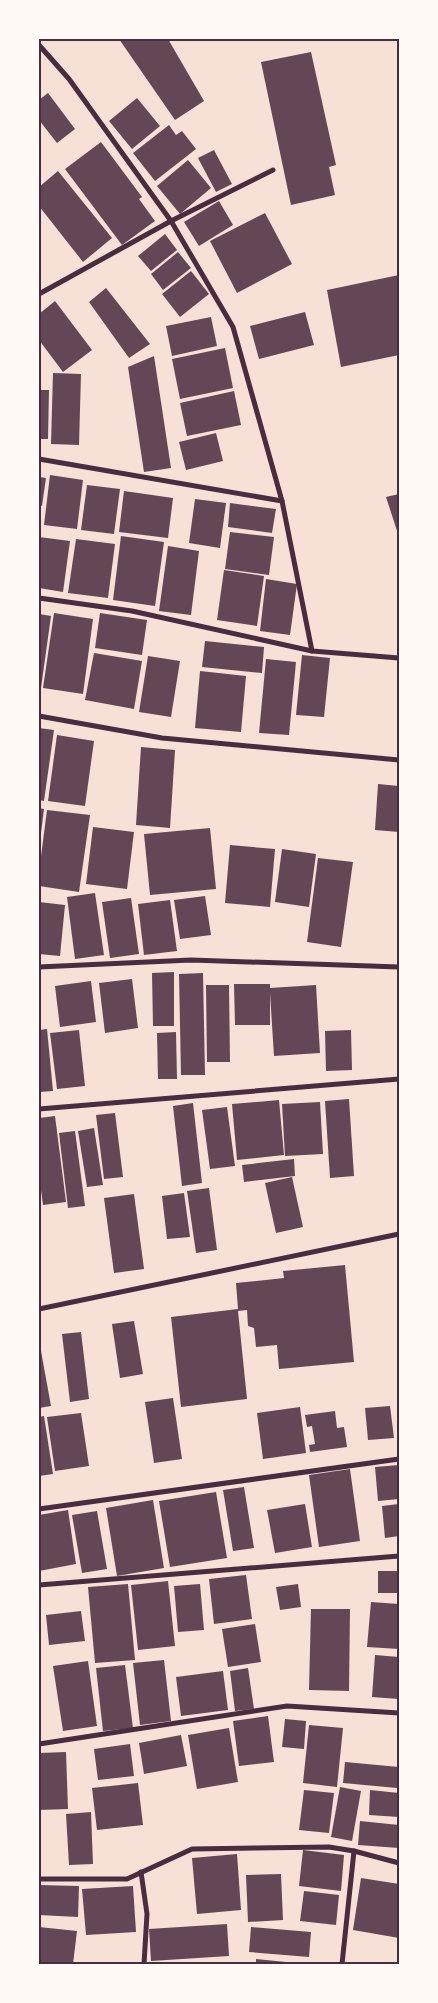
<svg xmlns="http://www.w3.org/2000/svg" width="438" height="2003" viewBox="0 0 438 2003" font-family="'Exo 2',sans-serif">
	<rect width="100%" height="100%" fill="#f7e1d7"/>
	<g fill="#644757">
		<polygon points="119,39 168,39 204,101 175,120"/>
		<polygon points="311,52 336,165 329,167 335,195 291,205 261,62"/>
		<polygon points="48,93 75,129 57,143 39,120 39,100"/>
		<polygon points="137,98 160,126 132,149 109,121"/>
		<polygon points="169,125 176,135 182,131 196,149 155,181 133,153"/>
		<polygon points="101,142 142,197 139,199 155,221 122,245 65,169"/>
		<polygon points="214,150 232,184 216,192 198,158"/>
		<polygon points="188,160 211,188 180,214 157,186"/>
		<polygon points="58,171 112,238 83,262 39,206 39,187"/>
		<polygon points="219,201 233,225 199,246 184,222"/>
		<polygon points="265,213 292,264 237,293 210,241"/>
		<polygon points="165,234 177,250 151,271 138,256"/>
		<polygon points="178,252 191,268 163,290 151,274"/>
		<polygon points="191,271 209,294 180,317 162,294"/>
		<polygon points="399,275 399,355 341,367 327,290"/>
		<polygon points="106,288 150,344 129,358 89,302"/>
		<polygon points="55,301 92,350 63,372 39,340 39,314"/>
		<polygon points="305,312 314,345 259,359 250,326"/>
		<polygon points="211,317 217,346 172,356 166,326"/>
		<polygon points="225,348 233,388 180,399 172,359"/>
		<polygon points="154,356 171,468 144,472 128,367"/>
		<polygon points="53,373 81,374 79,445 51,444"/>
		<polygon points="39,390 49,390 48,439 39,439"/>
		<polygon points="234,391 241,425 187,436 180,403"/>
		<polygon points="216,433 223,461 186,470 179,442"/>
		<polygon points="50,475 83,480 77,529 44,525"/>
		<polygon points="39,477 46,478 42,506 39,505"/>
		<polygon points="87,485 120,489 114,534 81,530"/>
		<polygon points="124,491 173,498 168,538 119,532"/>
		<polygon points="399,494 399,537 386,497"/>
		<polygon points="195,499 226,503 220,548 189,543"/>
		<polygon points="230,503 276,509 272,533 228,527"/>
		<polygon points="230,532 274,537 269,575 225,569"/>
		<polygon points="121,536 164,542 155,606 113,600"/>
		<polygon points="39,537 70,541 63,592 39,588"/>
		<polygon points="76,539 115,544 108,598 68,593"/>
		<polygon points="168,546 199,551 191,615 159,611"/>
		<polygon points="224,570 264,576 257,626 217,620"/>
		<polygon points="266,579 297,584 290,635 260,631"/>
		<polygon points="54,613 93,619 83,694 43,688"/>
		<polygon points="100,613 147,620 142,655 95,648"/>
		<polygon points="39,614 51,616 41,688 39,687"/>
		<polygon points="205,641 264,647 262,673 202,667"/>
		<polygon points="94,653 142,661 134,709 85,700"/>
		<polygon points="302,655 330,658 324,717 296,715"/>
		<polygon points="148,656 180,661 171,717 139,712"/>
		<polygon points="266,659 296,662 289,735 259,733"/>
		<polygon points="397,670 399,670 399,684 398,684"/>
		<polygon points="200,671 246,676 241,732 195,728"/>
		<polygon points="39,728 54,730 44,801 39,800"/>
		<polygon points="57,735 94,741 85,806 48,801"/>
		<polygon points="141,747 175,750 170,828 136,825"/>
		<polygon points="378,784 399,786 399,832 375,830"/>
		<polygon points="39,808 44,809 40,841 39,841"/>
		<polygon points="47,810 90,815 79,892 39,886 39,872"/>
		<polygon points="93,827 134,832 127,889 86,884"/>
		<polygon points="210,828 216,889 150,895 144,834"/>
		<polygon points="230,845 275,849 270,907 225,903"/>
		<polygon points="282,849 316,854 309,907 275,902"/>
		<polygon points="318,858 353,862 341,947 307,942"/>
		<polygon points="95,893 104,955 75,959 67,897"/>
		<polygon points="205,896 211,935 180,939 174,900"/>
		<polygon points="131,898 139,954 110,958 102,902"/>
		<polygon points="170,900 177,951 144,955 138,904"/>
		<polygon points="39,902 65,905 60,956 39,954"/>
		<polygon points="174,972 174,1026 153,1026 152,973"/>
		<polygon points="203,973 205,1075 181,1075 179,974"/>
		<polygon points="132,979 138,1028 105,1033 99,983"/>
		<polygon points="91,981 96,1022 60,1027 55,986"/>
		<polygon points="234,984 270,984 270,988 316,985 320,1053 274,1056 270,993 270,1025 235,1025"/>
		<polygon points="206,985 229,985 230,1062 207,1062"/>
		<polygon points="47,1029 53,1091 39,1092 39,1030"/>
		<polygon points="79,1030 85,1086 57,1089 50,1033"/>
		<polygon points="351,1030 352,1070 326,1071 325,1031"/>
		<polygon points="176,1032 177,1079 158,1079 157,1033"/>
		<polygon points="349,1099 354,1176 330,1178 325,1101"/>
		<polygon points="279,1100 284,1155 237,1160 232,1104"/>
		<polygon points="320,1102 323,1154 285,1156 282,1104"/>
		<polygon points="193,1103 202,1183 182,1186 173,1106"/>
		<polygon points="227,1107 235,1166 210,1169 202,1110"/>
		<polygon points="115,1113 123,1177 104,1179 96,1115"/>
		<polygon points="55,1116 66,1202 43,1205 39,1175 39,1118"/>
		<polygon points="94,1128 103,1185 87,1187 78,1131"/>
		<polygon points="75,1131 85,1206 68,1208 59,1133"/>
		<polygon points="294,1159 295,1176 244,1182 242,1165"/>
		<polygon points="292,1177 303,1227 276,1233 265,1183"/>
		<polygon points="209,1188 217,1250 196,1253 187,1191"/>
		<polygon points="184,1193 190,1237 167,1239 162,1196"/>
		<polygon points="134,1194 144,1269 114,1273 104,1198"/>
		<polygon points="345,1265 354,1362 279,1369 277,1345 256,1347 254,1328 248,1326 247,1310 238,1311 247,1399 181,1407 171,1317 238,1309 236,1283 284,1278 283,1271"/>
		<polygon points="134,1321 143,1374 120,1378 112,1324"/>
		<polygon points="81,1332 89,1399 70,1402 62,1334"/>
		<polygon points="39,1340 51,1406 39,1408"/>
		<polygon points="173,1398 182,1459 154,1463 145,1402"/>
		<polygon points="390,1406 394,1438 368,1440 365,1408"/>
		<polygon points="300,1407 306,1453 263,1459 257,1413"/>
		<polygon points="335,1411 337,1428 344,1427 347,1447 310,1452 309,1445 315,1444 312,1426 307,1427 305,1415"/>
		<polygon points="81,1413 89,1466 55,1471 47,1417"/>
		<polygon points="44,1416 53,1474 39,1476 39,1417"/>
		<polygon points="399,1465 399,1499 378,1501 375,1467"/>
		<polygon points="350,1469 360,1541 319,1547 309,1475"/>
		<polygon points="244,1487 254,1548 233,1551 223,1490"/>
		<polygon points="216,1492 227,1558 170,1567 159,1501"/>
		<polygon points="153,1500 164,1568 117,1576 106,1508"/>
		<polygon points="305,1504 312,1547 275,1553 267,1510"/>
		<polygon points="399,1504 399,1536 385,1538 382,1506"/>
		<polygon points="68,1510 76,1564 39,1571 39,1515"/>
		<polygon points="97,1511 107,1569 82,1573 72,1515"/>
		<rect x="378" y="1571" width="21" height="22"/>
		<polygon points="246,1575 252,1619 214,1624 209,1579"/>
		<polygon points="168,1581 175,1646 138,1650 131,1585"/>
		<polygon points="128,1584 135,1660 95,1663 88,1587"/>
		<polygon points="200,1584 204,1630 178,1632 174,1586"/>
		<polygon points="298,1584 301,1607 280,1610 276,1587"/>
		<polygon points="371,1602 399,1604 399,1649 367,1647"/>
		<polygon points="311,1609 350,1609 349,1691 309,1690"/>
		<polygon points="81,1611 85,1641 49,1645 46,1615"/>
		<polygon points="255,1624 261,1662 228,1667 222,1629"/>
		<polygon points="375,1655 399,1657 399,1699 372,1697"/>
		<polygon points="164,1660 171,1721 140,1725 133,1663"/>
		<polygon points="88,1661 97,1726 63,1731 53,1666"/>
		<polygon points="125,1665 133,1728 103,1731 96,1668"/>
		<polygon points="248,1668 254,1709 235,1711 230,1671"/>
		<polygon points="223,1671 228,1710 181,1716 176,1677"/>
		<polygon points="268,1716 274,1762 239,1766 233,1721"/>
		<polygon points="285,1719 306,1721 304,1749 282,1747"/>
		<polygon points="309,1725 343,1728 337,1787 303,1783"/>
		<polygon points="229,1728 238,1782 197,1789 188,1735"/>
		<polygon points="181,1735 187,1766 144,1774 139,1743"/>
		<polygon points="130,1744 134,1776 98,1780 94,1749"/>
		<polygon points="66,1752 68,1809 39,1810 39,1753"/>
		<polygon points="345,1762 399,1767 397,1788 343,1783"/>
		<polygon points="138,1783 143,1825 97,1830 92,1788"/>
		<polygon points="340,1787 361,1791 352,1841 331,1837"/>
		<polygon points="304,1790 334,1793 329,1833 299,1830"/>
		<polygon points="370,1790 399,1793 399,1817 369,1815"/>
		<polygon points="91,1812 93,1864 69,1865 66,1814"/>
		<polygon points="360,1821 399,1825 399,1848 358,1845"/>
		<polygon points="303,1850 344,1855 341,1891 299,1886"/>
		<polygon points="237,1854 241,1910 197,1914 192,1858"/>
		<polygon points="281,1874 283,1920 248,1922 246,1875"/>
		<polygon points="361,1878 399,1884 399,1938 353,1930"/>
		<polygon points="39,1885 79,1886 78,1917 39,1915"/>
		<polygon points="133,1886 136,1932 86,1935 82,1889"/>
		<polygon points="304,1891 339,1895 336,1925 300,1921"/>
		<polygon points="227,1924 229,1956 151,1961 149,1929"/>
		<polygon points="39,1927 77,1931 73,1964 39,1964"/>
		<polygon points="251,1927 311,1932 309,1957 249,1952"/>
		<polygon points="256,1959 296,1963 296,1964 256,1964"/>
	</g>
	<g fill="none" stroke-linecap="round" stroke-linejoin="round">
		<g stroke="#4a2c40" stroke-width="5">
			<polyline points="39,45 69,79 171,221 233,327 282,501 312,651"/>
			<polyline points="39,294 171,221 273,170"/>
			<polyline points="39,459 282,501"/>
			<polyline points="39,598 132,611 312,651 399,658"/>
			<polyline points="39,716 162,738 399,760"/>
			<polyline points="39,967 191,960 399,967"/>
			<polyline points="39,1109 399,1079"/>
			<polyline points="39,1309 399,1234"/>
			<polyline points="39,1509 399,1459"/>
			<polyline points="39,1585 399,1556"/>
			<polyline points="39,1744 287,1706 399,1713"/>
			<polyline points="141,1872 147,1914 144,1964"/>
			<polyline points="39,1879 127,1879 192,1849 329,1847 354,1851 399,1863"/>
			<polyline points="342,1964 354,1851"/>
		</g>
	</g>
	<rect width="438" height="2003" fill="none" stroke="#fffaf5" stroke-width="80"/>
	<rect x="40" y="40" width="358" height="1923" fill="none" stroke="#4a2c40" stroke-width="2"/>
</svg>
